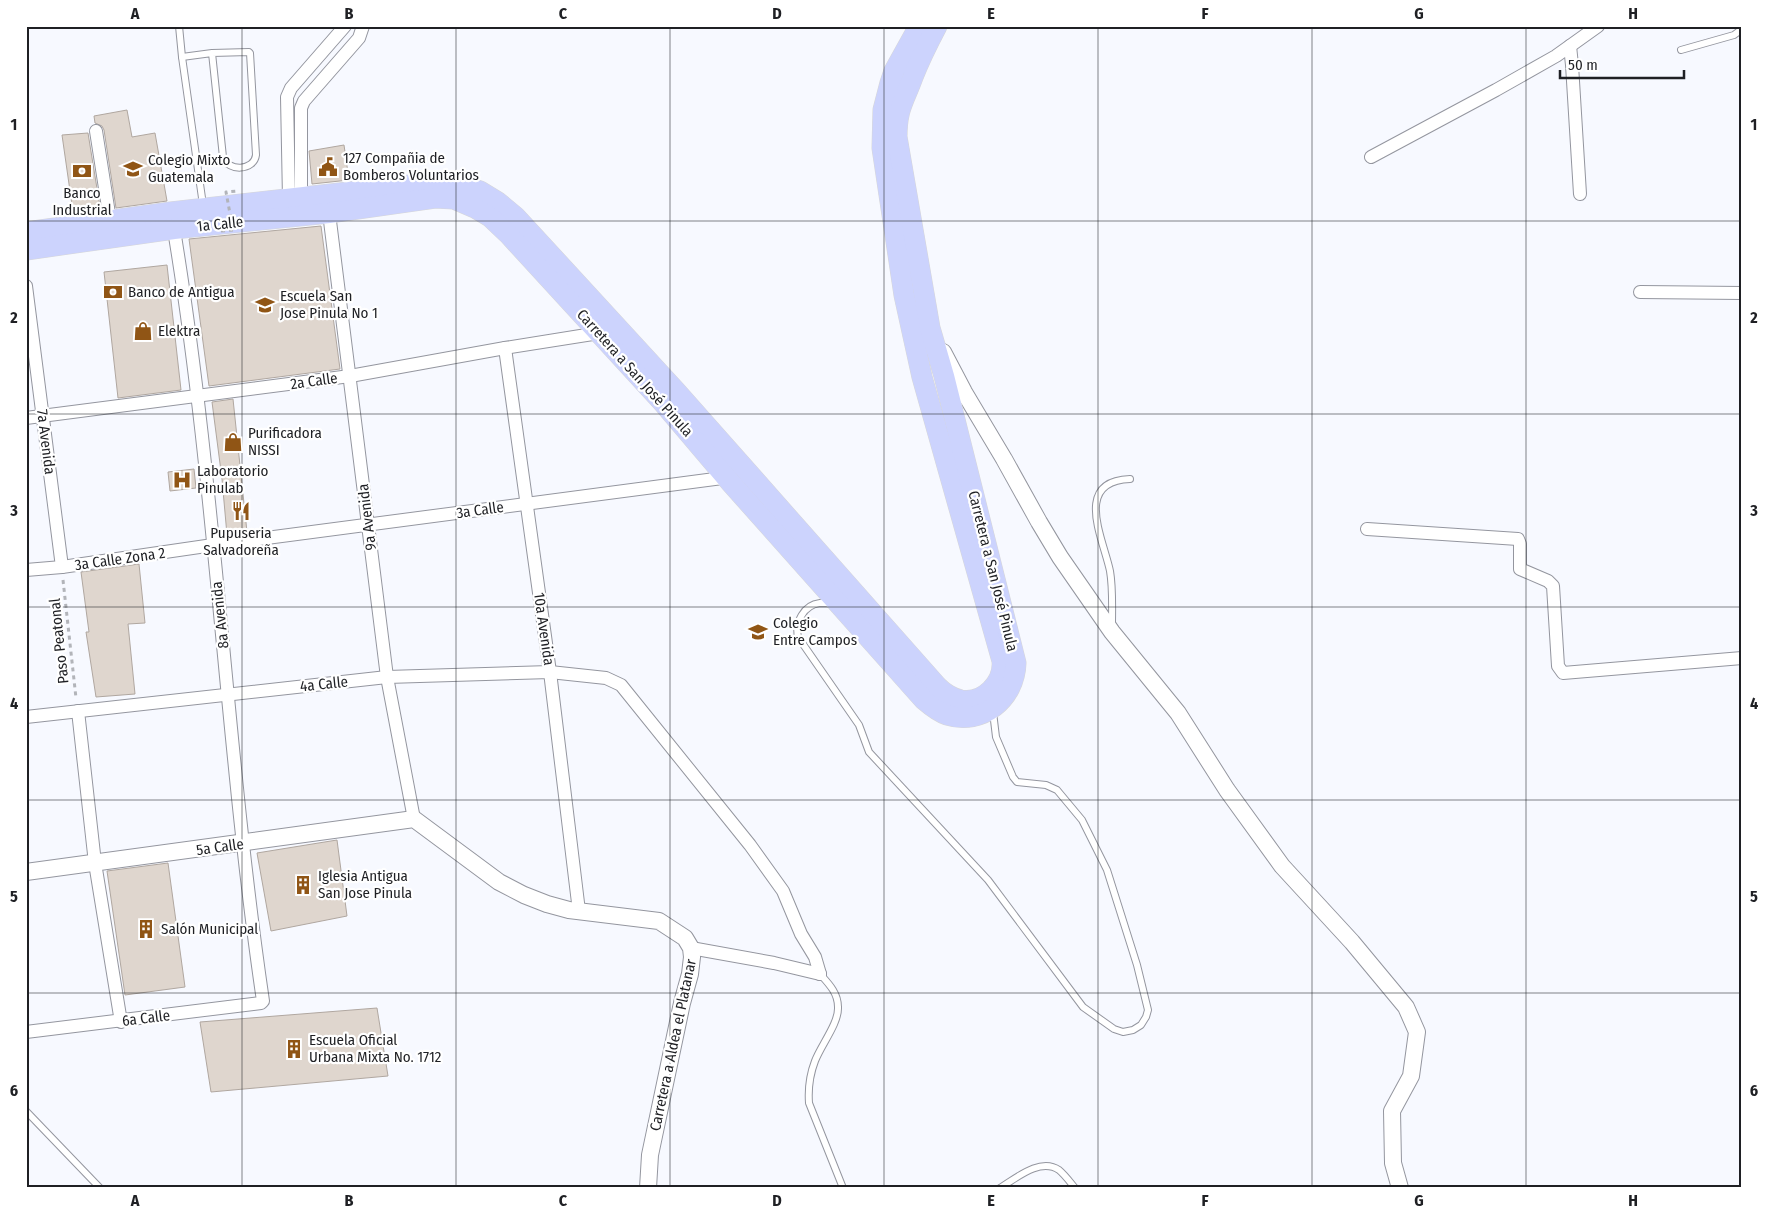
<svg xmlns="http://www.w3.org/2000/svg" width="1768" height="1214" viewBox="0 0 1768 1214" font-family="'Fira Sans Condensed',sans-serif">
	<rect width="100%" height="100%" fill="#f7f9ff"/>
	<g fill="#dfd6ce" stroke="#b0a7a0">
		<polygon points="127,110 132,137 155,133 167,201 116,208 104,130 102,126 95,123 94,116"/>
		<polygon points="88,133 100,207 73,212 62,135"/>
		<polygon points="344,145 349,180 312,184 309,151"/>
		<polygon points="321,226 340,369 209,386 189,239"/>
		<polygon points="167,265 181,390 118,398 104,272"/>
		<polygon points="233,399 247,532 227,535 222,479 212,402"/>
		<polygon points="194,469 196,488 170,491 168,472"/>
		<polygon points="139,564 145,623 128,624 135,694 96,697 86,632 89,632 81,572"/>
		<polygon points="337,840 347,916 271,931 257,853"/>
		<polygon points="168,863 185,987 125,995 107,871"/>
		<polygon points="377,1008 388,1076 211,1092 200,1022"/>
	</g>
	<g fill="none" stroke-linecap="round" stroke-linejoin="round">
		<g stroke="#94969f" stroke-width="8">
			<g id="service">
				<polyline points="179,26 182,57 203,205"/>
				<polyline points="1681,50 1734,35 1742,29"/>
				<path d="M 182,57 L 212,53 L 249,52 L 250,53 L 256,155 C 254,171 228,172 223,157 L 212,53"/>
				<path d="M 832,604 C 829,603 824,603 820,603 C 803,605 795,623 798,637 L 859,725 L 869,752 L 988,880 L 1083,1007 L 1114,1029 L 1123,1032 L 1133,1030 L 1141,1025 L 1146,1017 L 1148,1010 L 1137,965 L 1107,870 L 1082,820 L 1057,790 L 1046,785 L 1017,782 L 1013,777 L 996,737 L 993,712"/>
				<path d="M 1112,626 C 1112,608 1113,588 1110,571 C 1103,538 1073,481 1130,479"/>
				<path d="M 820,974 C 829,984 838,993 838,1007 C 839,1023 821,1045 815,1061 C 810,1074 808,1089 809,1103 L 843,1188"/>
				<polyline points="26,1111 100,1188"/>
				<path d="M 1000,1188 C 1015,1179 1040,1157 1059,1170 C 1065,1175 1070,1182 1075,1188"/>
			</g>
		</g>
		<g stroke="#94969f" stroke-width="14">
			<g id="minor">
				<polyline points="1570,46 1572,65 1580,194"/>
				<polyline points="96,131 110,220"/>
				<polyline points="1371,157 1496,90 1556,56 1598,26"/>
				<polyline points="301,198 301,108 304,101 359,38 363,26"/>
				<polyline points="289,199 287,97 291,88 345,26"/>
				<polyline points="329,213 387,677 414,819"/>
				<polyline points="26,286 62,567"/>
				<polyline points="1640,292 1742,293"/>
				<polyline points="505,348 550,672 579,911"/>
				<polyline points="26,418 350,376 505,348 599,333"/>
				<polyline points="1367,529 1518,539 1520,544 1520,569 1548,581 1553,586 1558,666 1563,673 1742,658"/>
				<polyline points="26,570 62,567 213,545 730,477"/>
				<polyline points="78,711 95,863 121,1022"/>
				<polyline points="26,717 387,677 550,672 606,678 621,685 750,845 783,891 801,934 815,957 820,974"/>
				<polyline points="691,948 774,963 820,974"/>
				<path d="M 26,1032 L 261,1003 L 263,1001 C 225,743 216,481 173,224"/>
			</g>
		</g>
		<g stroke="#94969f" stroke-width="18">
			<g id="tertiary">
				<polyline points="943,352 964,392 1004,459 1039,522 1060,557 1112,632 1178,713 1227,790 1282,866 1352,942 1406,1007 1417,1032 1411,1076 1392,1111 1393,1163 1400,1188"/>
				<polyline points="26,872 414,819 499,882 524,895 547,904 569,910 659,921 685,938 691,948 692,957 690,974 682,1003 650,1155 648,1188"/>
			</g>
		</g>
		<g stroke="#d7d7d8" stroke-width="21">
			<g id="primary">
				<path d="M 26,232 L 171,212 L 428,183 L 455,183 L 480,191 L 498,202 L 516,217 L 676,391 L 937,686 C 943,692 952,698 961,700 C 983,704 1004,683 1002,661 L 922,377 L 904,295 L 882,148 L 883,110 L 890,83 L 894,71 L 919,26"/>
				<path d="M 26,250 L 174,229 L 329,213 L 435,198 L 454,199 L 475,208 L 490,217 L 509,235 L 663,403 L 730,482 L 924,700 C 931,706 938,712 947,715 C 982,726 1015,699 1016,663 L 944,376 L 930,328 L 897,137 C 897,108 904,102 913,77 C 920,59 928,43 937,26"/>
			</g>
		</g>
		<polyline stroke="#b2b4b9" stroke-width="3" stroke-dasharray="4 4" stroke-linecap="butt" points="63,580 76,698"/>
		<use href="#service" stroke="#fff" stroke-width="6"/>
		<use href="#minor" stroke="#fff" stroke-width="12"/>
		<use href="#tertiary" stroke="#fff" stroke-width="16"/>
		<use href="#primary" stroke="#ccd3fd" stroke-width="20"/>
		<polyline stroke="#b2b4b9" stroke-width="3" stroke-dasharray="4 4" stroke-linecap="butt" points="221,231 233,230 226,192 237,191"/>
	</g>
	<path fill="none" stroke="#1f2024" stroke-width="1" stroke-opacity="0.55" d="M 242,26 L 242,1188M 456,26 L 456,1188M 670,26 L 670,1188M 884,26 L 884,1188M 1098,26 L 1098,1188M 1312,26 L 1312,1188M 1526,26 L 1526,1188M 26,221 L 1742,221M 26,414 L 1742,414M 26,607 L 1742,607M 26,800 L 1742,800M 26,993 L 1742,993"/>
	<defs>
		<g id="civic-bare" transform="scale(1.5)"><path d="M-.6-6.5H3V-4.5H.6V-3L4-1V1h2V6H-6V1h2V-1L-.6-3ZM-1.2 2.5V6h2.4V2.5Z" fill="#905515" stroke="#fff" stroke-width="2.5" paint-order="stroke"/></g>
		<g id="school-bare" transform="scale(1.5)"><path d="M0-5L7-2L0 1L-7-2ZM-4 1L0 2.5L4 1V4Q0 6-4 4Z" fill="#905515" stroke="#fff" stroke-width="2.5" paint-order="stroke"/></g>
		<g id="bank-bare" transform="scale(1.5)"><path d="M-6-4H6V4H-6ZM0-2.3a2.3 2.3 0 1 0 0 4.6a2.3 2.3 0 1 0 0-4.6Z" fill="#905515" stroke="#fff" stroke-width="2.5" paint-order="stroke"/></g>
		<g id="shop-bare" transform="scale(1.5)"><path d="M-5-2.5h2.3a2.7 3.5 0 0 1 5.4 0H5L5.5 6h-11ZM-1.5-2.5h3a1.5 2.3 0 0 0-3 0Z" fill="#905515" stroke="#fff" stroke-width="2.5" paint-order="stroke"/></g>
		<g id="hospital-bare" transform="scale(1.5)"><path d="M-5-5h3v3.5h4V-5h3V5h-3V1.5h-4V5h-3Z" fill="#905515" stroke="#fff" stroke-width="2.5" paint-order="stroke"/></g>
		<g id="restaurant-bare" transform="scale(1.5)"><path d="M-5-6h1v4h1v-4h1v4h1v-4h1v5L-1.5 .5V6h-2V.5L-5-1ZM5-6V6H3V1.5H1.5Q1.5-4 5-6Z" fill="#905515" stroke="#fff" stroke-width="2.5" paint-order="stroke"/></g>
		<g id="building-bare" transform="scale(1.5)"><path d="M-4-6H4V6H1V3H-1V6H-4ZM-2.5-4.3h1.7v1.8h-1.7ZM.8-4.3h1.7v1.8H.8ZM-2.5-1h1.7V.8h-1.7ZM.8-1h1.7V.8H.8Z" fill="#905515" stroke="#fff" stroke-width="2.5" paint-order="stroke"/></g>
	</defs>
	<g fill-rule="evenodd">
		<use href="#civic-bare" x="328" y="167"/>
		<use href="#school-bare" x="133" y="169"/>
		<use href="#bank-bare" x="82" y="171"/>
		<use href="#bank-bare" x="113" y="292"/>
		<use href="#school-bare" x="265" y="305"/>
		<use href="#shop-bare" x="143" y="331"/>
		<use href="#shop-bare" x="233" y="442"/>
		<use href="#hospital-bare" x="182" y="480"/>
		<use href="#restaurant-bare" x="241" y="511"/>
		<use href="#school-bare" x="758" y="632"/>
		<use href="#building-bare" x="303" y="885"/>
		<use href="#building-bare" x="146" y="929"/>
		<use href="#building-bare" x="294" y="1049"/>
	</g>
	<g text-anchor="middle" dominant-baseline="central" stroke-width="4.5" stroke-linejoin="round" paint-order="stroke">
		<g font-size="15" fill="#1f2024" stroke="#fff" text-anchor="start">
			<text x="343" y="158">127 Compañia de<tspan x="343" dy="17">Bomberos Voluntarios</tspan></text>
			<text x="148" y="160">Colegio Mixto<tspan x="148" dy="17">Guatemala</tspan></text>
			<text x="82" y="193" text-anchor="middle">Banco<tspan x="82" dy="17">Industrial</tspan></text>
			<text x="128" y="292">Banco de Antigua</text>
			<text x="280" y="296">Escuela San<tspan x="280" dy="17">Jose Pinula No 1</tspan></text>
			<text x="158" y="331">Elektra</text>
			<text x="248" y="433">Purificadora<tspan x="248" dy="17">NISSI</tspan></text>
			<text x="197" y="471">Laboratorio<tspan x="197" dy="17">Pinulab</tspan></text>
			<text x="241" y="533" text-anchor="middle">Pupuseria<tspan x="241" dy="17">Salvadoreña</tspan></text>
			<text x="773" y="623">Colegio<tspan x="773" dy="17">Entre Campos</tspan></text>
			<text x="318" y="876">Iglesia Antigua<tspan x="318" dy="17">San Jose Pinula</tspan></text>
			<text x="161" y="929">Salón Municipal</text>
			<text x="309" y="1040">Escuela Oficial<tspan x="309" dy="17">Urbana Mixta No. 1712</tspan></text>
		</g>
		<g font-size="15" fill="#1f2024" stroke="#fff">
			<text transform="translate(220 224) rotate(-6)">1a Calle</text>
			<text transform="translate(635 373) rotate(48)">Carretera a San José Pinula</text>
			<text transform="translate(314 381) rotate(-8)">2a Calle</text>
			<text transform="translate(46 442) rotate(83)">7a Avenida</text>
			<text transform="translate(480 510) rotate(-8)">3a Calle</text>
			<text transform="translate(367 517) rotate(-97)">9a Avenida</text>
			<text transform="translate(120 559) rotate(-8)">3a Calle Zona 2</text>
			<text transform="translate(993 571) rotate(76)">Carretera a San José Pinula</text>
			<text transform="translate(220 615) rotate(-96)">8a Avenida</text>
			<text transform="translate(544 629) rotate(82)">10a Avenida</text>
			<text transform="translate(59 641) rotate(-96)">Paso Peatonal</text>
			<text transform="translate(324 684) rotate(-6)">4a Calle</text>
			<text transform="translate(220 847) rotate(-8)">5a Calle</text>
			<text transform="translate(146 1018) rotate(-7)">6a Calle</text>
			<text transform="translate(673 1045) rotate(-78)">Carretera a Aldea el Platanar</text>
		</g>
	</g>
	<rect width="1768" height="1214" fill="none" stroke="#ffffff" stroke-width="55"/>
	<path d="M1560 70v8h124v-8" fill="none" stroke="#1f2024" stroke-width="2.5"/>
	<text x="1568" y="70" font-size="15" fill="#1f2024" stroke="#ffffff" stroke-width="4" paint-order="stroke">50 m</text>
	<rect x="28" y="28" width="1712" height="1158" fill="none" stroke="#1f2024" stroke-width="2"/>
	<g font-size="16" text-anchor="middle" font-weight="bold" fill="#1f2024">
		<text x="135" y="19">A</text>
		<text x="349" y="19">B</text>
		<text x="563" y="19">C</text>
		<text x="777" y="19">D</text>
		<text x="991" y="19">E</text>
		<text x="1205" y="19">F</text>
		<text x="1419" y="19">G</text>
		<text x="1633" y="19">H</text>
		<text x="14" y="130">1</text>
		<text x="1754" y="130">1</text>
		<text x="14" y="323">2</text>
		<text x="1754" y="323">2</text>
		<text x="14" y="516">3</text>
		<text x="1754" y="516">3</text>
		<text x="14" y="709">4</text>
		<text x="1754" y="709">4</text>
		<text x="14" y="902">5</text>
		<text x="1754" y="902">5</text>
		<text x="14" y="1096">6</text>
		<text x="1754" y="1096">6</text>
		<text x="135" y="1206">A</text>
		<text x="349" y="1206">B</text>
		<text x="563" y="1206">C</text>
		<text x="777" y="1206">D</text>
		<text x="991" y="1206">E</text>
		<text x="1205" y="1206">F</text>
		<text x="1419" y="1206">G</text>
		<text x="1633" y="1206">H</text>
	</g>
</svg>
